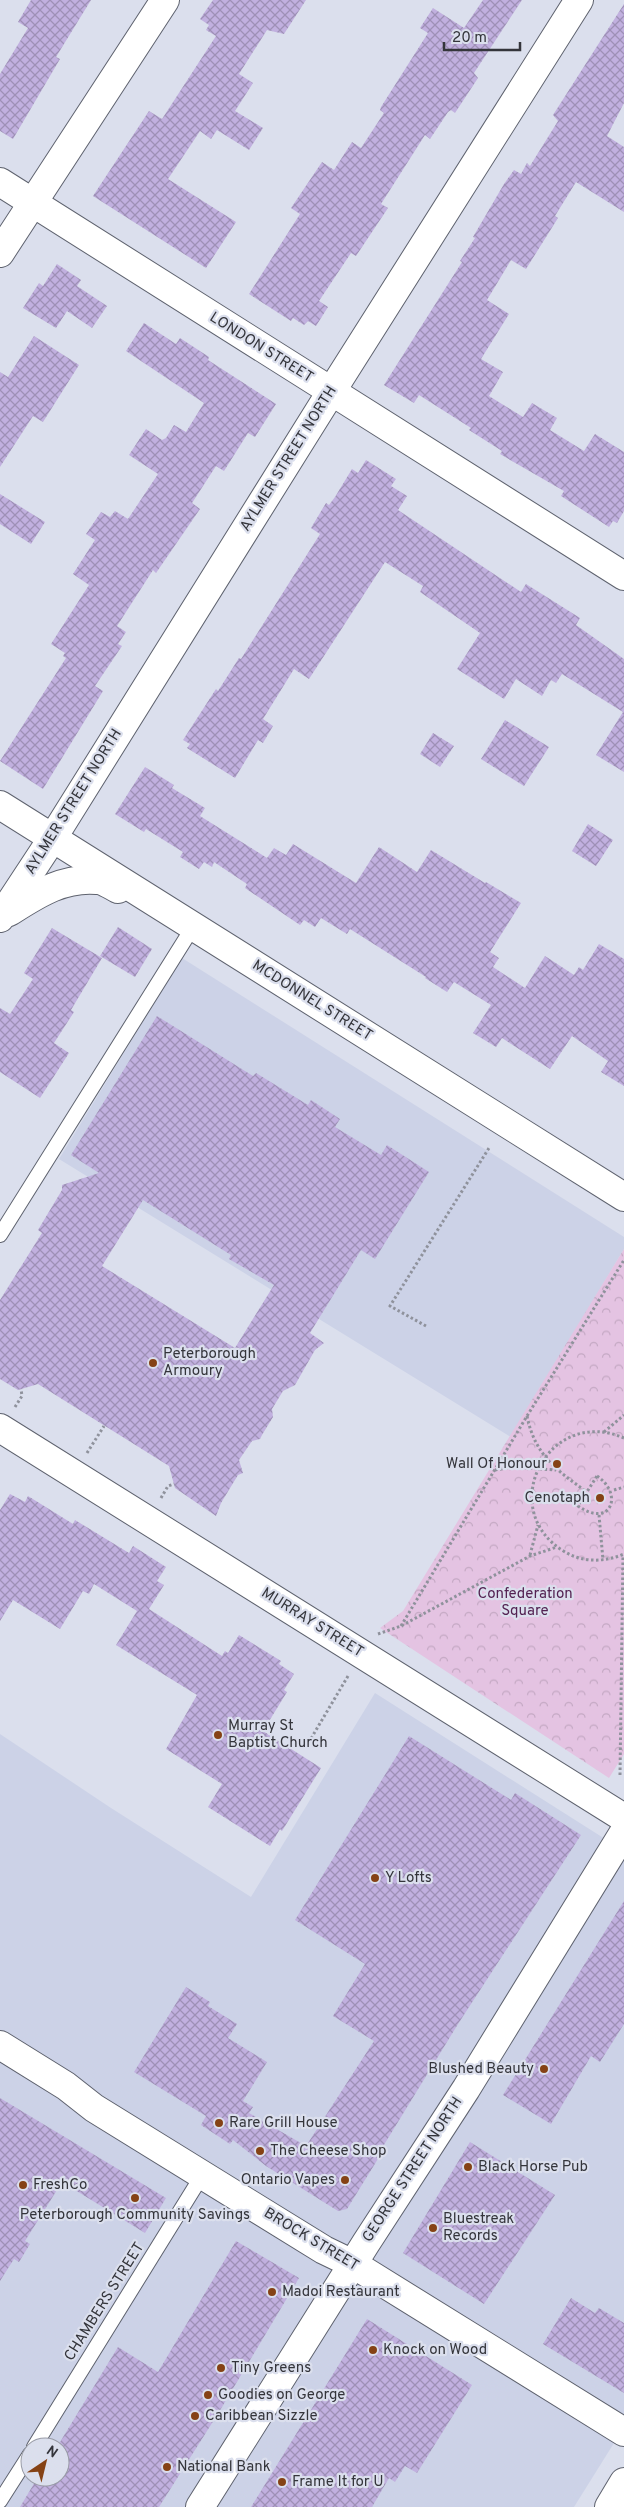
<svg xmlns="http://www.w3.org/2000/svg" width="624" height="2507" viewBox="0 0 624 2507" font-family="Overpass,sans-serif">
	<defs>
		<pattern id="park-crowns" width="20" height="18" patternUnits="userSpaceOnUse" patternTransform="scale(1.25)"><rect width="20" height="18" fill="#e4c3e2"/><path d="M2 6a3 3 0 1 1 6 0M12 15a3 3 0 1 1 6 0" fill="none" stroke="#c4a8c3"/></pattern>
		<pattern id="building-cross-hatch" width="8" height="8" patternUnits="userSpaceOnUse" patternTransform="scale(1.25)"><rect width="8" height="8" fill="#c1b0df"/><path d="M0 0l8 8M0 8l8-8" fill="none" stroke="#9e90b6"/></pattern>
	</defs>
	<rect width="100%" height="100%" fill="#dbdfed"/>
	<g fill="#ccd2e7" fill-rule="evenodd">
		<polygon points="182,958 624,1237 624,1249 511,1437 59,1159"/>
		<path d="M 375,1693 L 624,1851 L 624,2427 L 574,2507 L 0,2507 L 0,1734 L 111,1808 L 251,1897 ZM 30,2447 L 60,2447 L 60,2477 L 30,2477 Z"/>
	</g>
	<polygon fill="url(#park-crowns)" points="624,1249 624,1754 609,1778 380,1628 403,1611"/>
	<g fill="url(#building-cross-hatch)" fill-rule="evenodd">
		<polygon points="31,0 91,0 56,57 60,59 13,139 0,131 0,74 28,28 18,22"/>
		<polygon points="213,0 306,0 284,34 267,30 239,74 253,83 235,111 263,128 249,150 217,130 211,139 200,131 168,179 236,222 206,268 93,196 149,111 162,119 216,36 206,30 209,25 200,19"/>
		<polygon points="483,0 522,0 474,73 478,78 455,113 451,110 448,112 430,139 425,135 381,204 388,208 356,256 351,253 319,301 328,307 316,326 308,321 304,325 293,318 291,321 249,294 300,214 291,208 322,162 334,170 352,142 361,148 384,113 380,110 381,107 428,33 420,28 433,8 464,28"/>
		<polygon points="624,4 624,103 607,136 624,147 624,212 576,182 555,216 558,218 526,269 511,260 487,300 509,314 481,359 503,372 489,396 523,417 532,403 557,418 550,430 584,451 595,434 624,452 624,511 617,523 613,521 609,527 561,496 564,491 500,454 502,451 469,430 471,428 419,395 414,403 384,385 462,262 460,261 475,238 473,237 504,184 514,170 521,174 527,163 530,166 558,121 553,115"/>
		<polygon points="57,264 81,280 77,286 107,306 92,328 67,311 56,328 23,308 39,283 43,286"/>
		<polygon points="144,323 176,344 180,338 209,357 208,360 276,404 255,437 248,433 224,471 216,466 192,503 200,509 156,573 153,570 117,626 126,632 118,644 122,646 95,686 103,691 43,789 0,761 66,658 63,656 65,653 51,644 89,585 73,574 95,540 86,534 101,512 110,517 115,511 128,519 158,474 129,455 146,429 162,440 166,438 174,425 186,432 204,403 126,351"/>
		<polygon points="34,336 79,365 43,422 33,416 0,467 0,372 8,377"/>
		<polygon points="366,460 396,479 391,486 407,496 398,510 521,592 526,584 580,618 576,625 624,659 624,772 596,755 623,712 562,674 556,683 551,680 542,696 516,679 504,699 457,669 480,633 420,592 423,586 385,562 309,679 294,669 263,719 273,726 263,743 258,740 235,778 187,748 190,744 183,740 216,689 218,691 239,658 241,659 320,534 311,528 326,503 329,505 335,497 352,469 358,473"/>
		<polygon points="0,494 45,522 31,544 0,524"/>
		<polygon points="505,720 549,747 524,786 481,759"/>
		<polygon points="433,733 454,746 440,767 420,754"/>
		<polygon points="145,767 174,785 172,788 205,808 200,816 267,858 274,848 286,855 293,844 356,883 379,847 417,872 431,850 485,883 486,882 521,903 490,952 499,958 493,967 525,988 545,956 574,975 579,967 583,970 599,944 624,959 624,1086 601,1072 608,1061 572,1036 550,1069 502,1038 496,1047 473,1033 491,1005 454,982 447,992 425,978 426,977 350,929 347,934 321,918 315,927 304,920 300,925 245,888 247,884 214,862 212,867 204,862 199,869 180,857 183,852 146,829 144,832 115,814"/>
		<polygon points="588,824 613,840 596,866 572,851"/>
		<polygon points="118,927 152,949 135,977 100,956"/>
		<polygon points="52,928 102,958 71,1010 74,1012 54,1043 69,1053 40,1098 0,1072 0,1008 10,1014 33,979 24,973"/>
		<path d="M 157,1016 L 253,1076 L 256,1073 L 308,1105 L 311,1100 L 340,1119 L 335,1127 L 381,1155 L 387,1145 L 429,1172 L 375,1259 L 361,1250 L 310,1333 L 324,1343 L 315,1350 L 295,1385 L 283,1391 L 272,1409 L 273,1417 L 262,1435 L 260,1439 L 252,1441 L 239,1460 L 243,1473 L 238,1475 L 221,1503 L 216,1516 L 175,1488 L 169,1466 L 38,1384 L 18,1390 L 0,1379 L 0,1300 L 42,1233 L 38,1230 L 62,1190 L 62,1185 L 99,1173 L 71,1155 ZM 143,1200 L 231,1255 L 229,1259 L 274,1285 L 235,1348 L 102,1266 Z"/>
		<polygon points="10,1494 25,1502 28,1496 73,1524 75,1520 129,1553 133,1546 166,1567 157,1581 164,1585 149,1609 222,1656 225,1651 228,1653 239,1635 281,1661 279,1664 294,1674 284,1690 287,1692 263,1731 321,1768 282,1831 280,1829 270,1846 208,1807 222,1784 166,1749 197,1695 116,1645 137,1611 94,1584 89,1594 83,1591 60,1629 13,1600 0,1621 0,1510"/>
		<polygon points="409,1736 511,1800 515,1793 581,1835 458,2024 379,2153 381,2154 347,2209 338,2211 266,2166 233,2140 230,2144 201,2125 206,2116 134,2072 186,1987 210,2002 208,2006 237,2024 228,2038 267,2062 243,2101 253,2107 249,2113 306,2146 374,2041 333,2016 365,1964 295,1920"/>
		<polygon points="624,1901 624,2024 600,2062 591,2056 551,2124 503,2095"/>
		<polygon points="0,2098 166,2198 145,2233 62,2182 25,2241 30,2244 19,2262 14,2259 0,2281"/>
		<polygon points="470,2142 555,2195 484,2304 403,2253"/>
		<polygon points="236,2241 299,2278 219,2412 159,2507 20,2507 38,2477 60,2477 60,2447 57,2447 118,2347 158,2372"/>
		<polygon points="571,2298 595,2313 599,2308 624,2323 624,2393 543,2344"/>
		<polygon points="367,2319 472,2385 417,2473 405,2466 395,2482 389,2478 372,2507 251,2507"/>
	</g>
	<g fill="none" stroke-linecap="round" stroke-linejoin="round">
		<g stroke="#5e626e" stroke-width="16">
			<g id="service">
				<polyline points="0,1235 193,927"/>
				<polyline points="34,2447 203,2174"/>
				<polyline points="0,2501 30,2454"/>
			</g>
		</g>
		<g stroke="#5e626e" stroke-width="30">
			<g id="minor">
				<polyline points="0,182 624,576"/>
				<polyline points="0,253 165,0"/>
				<polyline points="0,1428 624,1818"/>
				<polyline points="0,2045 66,2086 94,2108 324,2250 353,2264"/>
			</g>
		</g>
		<g stroke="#5e626e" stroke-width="30">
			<g id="tertiary">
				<polyline points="0,805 624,1197"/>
				<path d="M 9,912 C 36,895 62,877 97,880 C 103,880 112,886 118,889"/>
				<polyline points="0,918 52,839 331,392 579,0"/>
				<polyline points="353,2264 624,2432"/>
			</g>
		</g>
		<g stroke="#5e626e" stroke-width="30">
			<g id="secondary">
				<polyline points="200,2507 366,2243 466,2089 624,1832"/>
				<polyline points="609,2507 624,2482"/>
			</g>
		</g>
		<g stroke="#8f929c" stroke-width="3" stroke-dasharray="2.5 2.5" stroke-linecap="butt">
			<polyline points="426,1326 390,1306 489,1148"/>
			<polyline points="15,1407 22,1396 21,1389"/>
			<path d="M 527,1416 C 535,1455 556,1470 587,1492"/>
			<polyline points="604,1432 624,1415"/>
			<path d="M 624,1438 C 548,1405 494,1510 565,1552 C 584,1563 605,1562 624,1554"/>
			<polyline points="87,1453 104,1426"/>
			<polyline points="495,1470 513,1467 556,1470"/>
			<path d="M 597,1476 C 624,1494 611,1529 578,1506 Z"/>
			<polyline points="614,1490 624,1487"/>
			<polyline points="161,1498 168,1486 174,1484"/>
			<polyline points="599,1515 603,1560"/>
			<polyline points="530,1555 538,1525"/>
			<polyline points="401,1626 527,1416 624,1260"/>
			<polyline points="378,1634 401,1626 530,1556 557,1547"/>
			<polyline points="306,1747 348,1676"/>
			<polyline points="620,1775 623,1555"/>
		</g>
		<use href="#service" stroke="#fff" stroke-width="14"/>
		<use href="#minor" stroke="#fff" stroke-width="28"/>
		<use href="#tertiary" stroke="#fff" stroke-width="28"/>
		<use href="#secondary" stroke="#fff" stroke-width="28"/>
	</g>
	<g fill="#854215" stroke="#dbdfed" stroke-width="2">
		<circle cx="153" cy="1363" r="5"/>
		<circle cx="557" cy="1464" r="5"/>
		<circle cx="600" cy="1498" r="5"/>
		<circle cx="218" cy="1735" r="5"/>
		<circle cx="375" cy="1878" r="5"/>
		<circle cx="544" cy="2069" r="5"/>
		<circle cx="219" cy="2123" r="5"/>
		<circle cx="260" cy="2151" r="5"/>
		<circle cx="468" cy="2167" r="5"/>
		<circle cx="345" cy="2180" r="5"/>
		<circle cx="23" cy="2185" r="5"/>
		<circle cx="135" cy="2198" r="5"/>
		<circle cx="433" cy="2228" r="5"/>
		<circle cx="272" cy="2292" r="5"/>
		<circle cx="373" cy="2350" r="5"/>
		<circle cx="221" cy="2368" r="5"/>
		<circle cx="208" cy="2395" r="5"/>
		<circle cx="195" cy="2416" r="5"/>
		<circle cx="167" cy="2467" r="5"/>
		<circle cx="282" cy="2482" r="5"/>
	</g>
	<g text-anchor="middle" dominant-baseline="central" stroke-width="4.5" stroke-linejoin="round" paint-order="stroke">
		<g font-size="15" fill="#34353b" stroke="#dbdfed">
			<text transform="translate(261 348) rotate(32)">LONDON STREET</text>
			<text transform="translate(289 459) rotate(-58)">AYLMER STREET NORTH</text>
			<text transform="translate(74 802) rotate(-58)">AYLMER STREET NORTH</text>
			<text transform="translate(312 1001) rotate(32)">MCDONNEL STREET</text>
			<text transform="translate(312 1623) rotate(32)">MURRAY STREET</text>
			<text transform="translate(413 2170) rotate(-57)">GEORGE STREET NORTH</text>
			<text transform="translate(311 2240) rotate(31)">BROCK STREET</text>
			<text transform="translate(105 2302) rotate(-58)">CHAMBERS STREET</text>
		</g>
		<g font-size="15" fill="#34353b" stroke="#dbdfed" text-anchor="start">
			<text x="163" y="1354">Peterborough<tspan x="163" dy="17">Armoury</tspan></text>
			<text x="547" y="1464" text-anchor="end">Wall Of Honour</text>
			<text x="590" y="1498" text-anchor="end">Cenotaph</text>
			<text x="228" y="1726">Murray St<tspan x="228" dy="17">Baptist Church</tspan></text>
			<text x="385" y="1878">Y Lofts</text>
			<text x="534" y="2069" text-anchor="end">Blushed Beauty</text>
			<text x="229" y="2123">Rare Grill House</text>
			<text x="270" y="2151">The Cheese Shop</text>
			<text x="478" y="2167">Black Horse Pub</text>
			<text x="335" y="2180" text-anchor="end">Ontario Vapes</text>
			<text x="33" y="2185">FreshCo</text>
			<text x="135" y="2215" text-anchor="middle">Peterborough Community Savings</text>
			<text x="443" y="2219">Bluestreak<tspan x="443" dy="17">Records</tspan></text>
			<text x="282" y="2292">Madoi Restaurant</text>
			<text x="383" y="2350">Knock on Wood</text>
			<text x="231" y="2368">Tiny Greens</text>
			<text x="218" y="2395">Goodies on George</text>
			<text x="205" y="2416">Caribbean Sizzle</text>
			<text x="177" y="2467">National Bank</text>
			<text x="292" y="2482">Frame It for U</text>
		</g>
		<g font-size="15" fill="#532252" stroke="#dbdfed">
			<text x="525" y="1594">Confederation<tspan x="525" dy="17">Square</tspan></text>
		</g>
	</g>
	<g transform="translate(45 2462) rotate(35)"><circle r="24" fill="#dbdfed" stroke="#989ba6"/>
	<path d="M0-4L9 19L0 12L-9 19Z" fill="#854215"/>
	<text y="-8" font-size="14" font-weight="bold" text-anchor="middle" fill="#34353b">N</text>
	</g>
	<path d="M444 42v8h76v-8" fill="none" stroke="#34353b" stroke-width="2.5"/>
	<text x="452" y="42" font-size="15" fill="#34353b" stroke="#dbdfed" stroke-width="4" paint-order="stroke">20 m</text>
</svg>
